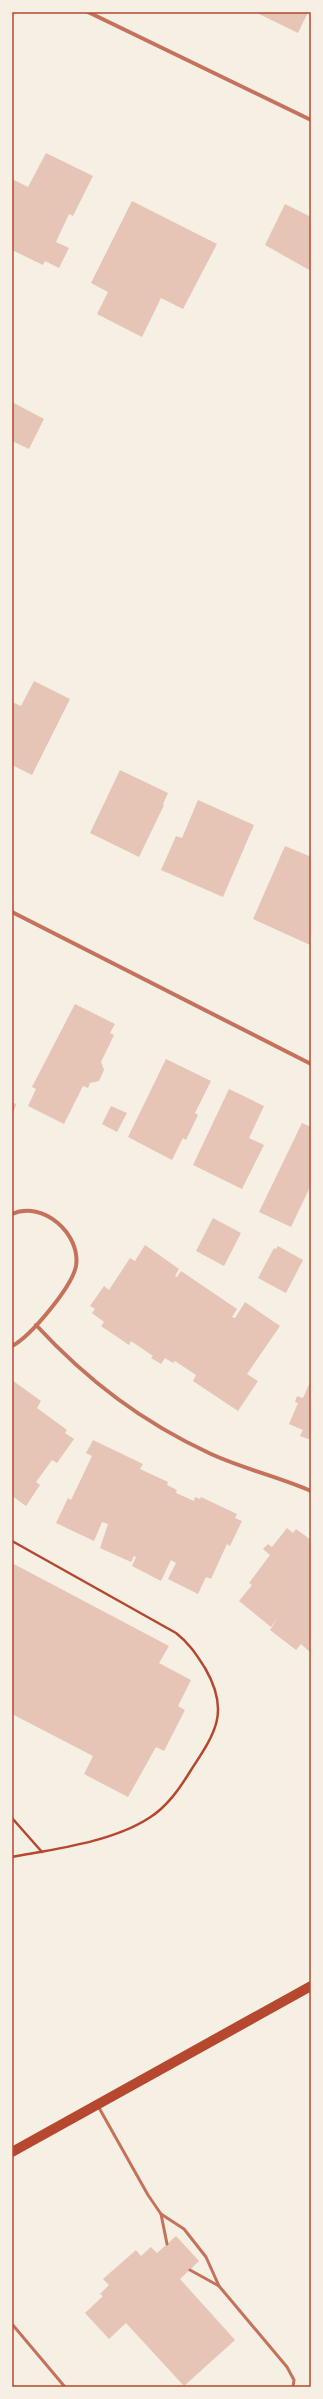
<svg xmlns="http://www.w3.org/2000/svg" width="323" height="2399" viewBox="0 0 323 2399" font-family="Raleway,sans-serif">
	<rect width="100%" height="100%" fill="#f6efe4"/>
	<g fill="#e6c5b7">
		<polygon points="255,12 308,12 298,33"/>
		<polygon points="46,153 93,176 73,216 69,214 56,242 69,248 59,268 45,261 43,265 12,250 12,179 28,187"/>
		<polygon points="132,201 217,244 183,309 161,298 142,337 97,314 108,292 91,283"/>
		<polygon points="285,204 311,217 311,271 265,245"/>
		<polygon points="12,402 44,419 29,449 12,441"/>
		<polygon points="34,681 70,699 32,775 12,765 12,702 21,706"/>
		<polygon points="120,770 168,793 163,804 164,805 139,857 90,833"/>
		<polygon points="198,800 254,825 223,897 161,870 176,836 182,838"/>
		<polygon points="285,846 309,856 311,851 310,945 253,919"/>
		<polygon points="75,1004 115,1024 110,1033 114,1035 101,1062 104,1070 99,1081 90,1083 88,1088 83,1086 64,1124 28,1106 36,1089 32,1087"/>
		<polygon points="166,1059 211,1081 195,1113 198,1115 186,1140 183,1138 172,1160 128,1137"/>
		<polygon points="229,1089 264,1106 249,1138 264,1145 242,1189 193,1165"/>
		<polygon points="12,1102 16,1104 12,1118"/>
		<polygon points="111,1106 127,1113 117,1132 102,1124"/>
		<polygon points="302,1123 311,1127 311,1185 291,1227 259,1212"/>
		<polygon points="213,1218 241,1233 224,1266 196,1251"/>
		<polygon points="145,1245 179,1269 175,1276 177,1277 181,1271 237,1309 232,1317 235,1318 245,1302 280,1326 247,1374 258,1381 238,1411 193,1381 196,1375 175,1361 173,1363 165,1358 161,1364 151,1358 153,1356 131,1341 129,1345 101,1326 104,1322 92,1313 95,1309 90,1306 104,1286 109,1290 130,1258 135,1261"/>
		<polygon points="278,1246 303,1260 286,1293 258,1278 274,1248 276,1249"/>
		<polygon points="12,1380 41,1401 37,1408 67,1430 65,1433 74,1439 57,1463 52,1460 36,1482 40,1485 26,1506 12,1496"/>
		<polygon points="311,1380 311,1440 300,1436 303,1430 289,1424 298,1403 295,1402 297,1396 303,1398"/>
		<polygon points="93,1440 143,1464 140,1469 168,1482 167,1485 177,1490 176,1493 194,1501 195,1497 200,1499 201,1497 237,1514 235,1518 242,1521 230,1546 227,1544 211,1579 206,1577 198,1594 168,1579 176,1563 171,1560 161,1581 132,1566 136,1557 134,1556 131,1562 100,1548 108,1524 102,1522 94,1541 56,1523 68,1498 71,1500 92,1456 86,1453"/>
		<polygon points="287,1528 293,1533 296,1529 311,1540 311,1653 301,1644 296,1650 270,1630 278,1617 271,1627 239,1601 252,1585 249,1583 270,1555 263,1549 268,1544 272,1547"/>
		<polygon points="12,1563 169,1646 159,1663 191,1680 178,1706 185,1710 164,1751 156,1747 128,1797 84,1774 93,1756 12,1714"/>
		<polygon points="176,2236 199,2261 180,2279 235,2340 184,2386 126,2323 109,2339 85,2313 103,2296 100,2294 109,2285 103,2279 136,2250 141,2256 151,2247 157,2253"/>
	</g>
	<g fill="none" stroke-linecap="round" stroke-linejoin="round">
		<g stroke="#b5482f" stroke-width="2.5">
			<path d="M 12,1541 L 176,1633 C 189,1643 196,1654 205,1668 C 230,1711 216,1732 191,1770 C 180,1788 167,1807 149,1818 C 112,1842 55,1849 12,1857"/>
			<polyline points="12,1818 42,1852"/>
		</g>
		<g stroke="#c5725c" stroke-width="3">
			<polyline points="98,2106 148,2195 161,2214 184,2229 206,2257 219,2286 287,2367 294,2380 293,2387"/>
			<polyline points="161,2214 167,2244"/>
			<polyline points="190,2270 219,2286"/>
			<polyline points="12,2324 65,2387"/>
		</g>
		<g stroke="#c5725c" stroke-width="4">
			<polyline points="88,12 311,120"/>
			<polyline points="12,912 311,1064"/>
			<path d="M 12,1214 C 43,1200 81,1234 76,1266 C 72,1287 30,1337 12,1346"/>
			<path d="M 36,1325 C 88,1381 142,1422 211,1454 C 244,1469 279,1477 311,1491"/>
		</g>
		<polyline stroke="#b5482f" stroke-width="10" points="12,2152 311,1986"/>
	</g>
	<rect width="323" height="2399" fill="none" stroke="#f6efe4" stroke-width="26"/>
	<rect x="13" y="13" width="297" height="2373" fill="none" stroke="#b5482f" stroke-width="1.5"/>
</svg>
